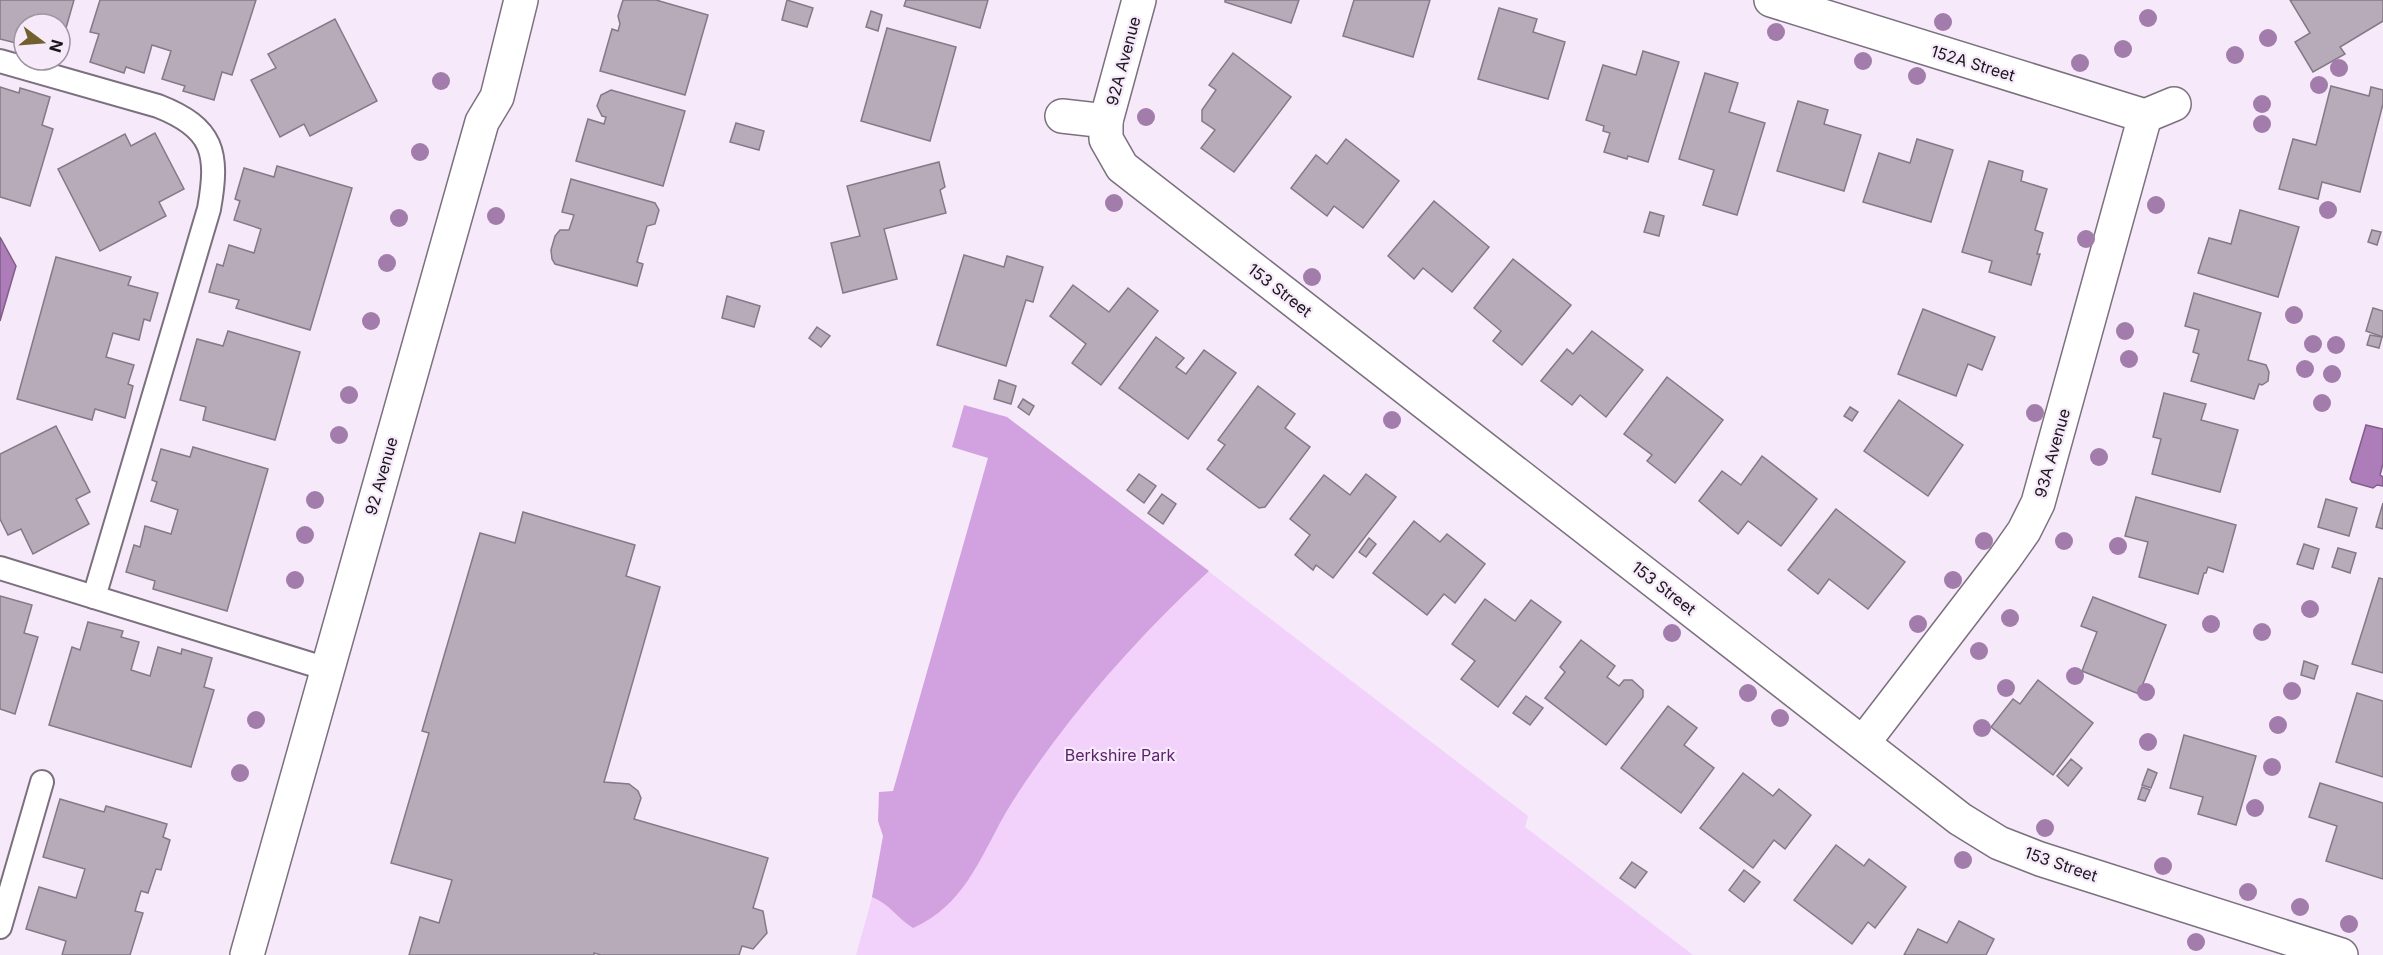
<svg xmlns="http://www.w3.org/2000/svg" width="2383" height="955" viewBox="0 0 2383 955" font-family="Inter,sans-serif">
	<rect width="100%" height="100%" fill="#f6e9f9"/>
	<polygon fill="#f2d1fb" points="1007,417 1528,816 1525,827 1693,955 856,955"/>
	<path fill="#d2a1e0" d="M 964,405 L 1007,417 L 1209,571 C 1152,624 1099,681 1053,743 C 1036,766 1019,790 1005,814 C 979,860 964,905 913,928 C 897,918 890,904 872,897 L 883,836 L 878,821 L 879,792 L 893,791 L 988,458 L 952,447 Z"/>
	<g fill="#ad7db9" stroke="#815e8a" stroke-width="1.5">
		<polygon points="0,237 16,266 0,321"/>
		<polygon points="2366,425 2383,429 2383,464 2380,475 2383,477 2383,486 2377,485 2373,488 2352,482 2350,479"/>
	</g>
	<g fill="#b7abba" stroke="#847987" stroke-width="1.5">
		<polygon points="0,0 74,0 66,28 60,26 60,24 24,24 24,45 0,39"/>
		<polygon points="100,0 256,0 232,75 222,72 214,100 183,91 185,86 162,79 171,51 152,45 144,73 126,67 124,73 90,62 99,34 90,32"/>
		<polygon points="623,0 656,0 708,15 685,95 600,71 612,29 618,31 620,24 618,16"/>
		<polygon points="787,0 813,8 807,27 782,20"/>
		<polygon points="906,0 988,0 980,28 904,6"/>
		<polygon points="1225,0 1299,0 1291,23 1225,2"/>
		<polygon points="1354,0 1430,0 1413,57 1343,36"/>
		<polygon points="2290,0 2383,0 2383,21 2340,47 2345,54 2313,72 2295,42 2310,33"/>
		<polygon points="1499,8 1537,19 1533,32 1565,42 1548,99 1478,79"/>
		<polygon points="871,11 882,15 878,31 866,27"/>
		<polygon points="335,19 377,101 310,136 304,124 280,137 251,80 276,68 268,54"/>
		<polygon points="887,28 956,47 930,141 861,121"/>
		<polygon points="1643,51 1679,62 1648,162 1628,156 1627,159 1604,152 1610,133 1603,131 1604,126 1586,120 1603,65 1636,75"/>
		<polygon points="1233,53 1291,97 1234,172 1201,148 1215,130 1202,121 1202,110 1216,90 1209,85"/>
		<polygon points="1705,73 1738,83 1729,112 1765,123 1737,215 1703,205 1714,170 1679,159"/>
		<polygon points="2331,86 2369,96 2371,87 2383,90 2383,104 2360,192 2322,182 2318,199 2279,189 2293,139 2316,145"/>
		<polygon points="0,87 19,93 20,88 50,97 42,125 53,129 30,206 0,197"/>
		<polygon points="611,90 685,111 663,186 576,161 588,119 604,124 606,117 602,116 597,106 601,95"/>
		<polygon points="1798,101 1828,110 1824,124 1861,135 1844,191 1777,171"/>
		<polygon points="736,123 764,131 759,150 730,142"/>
		<polygon points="155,133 184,189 159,202 166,216 100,251 58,169 125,134 131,146"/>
		<polygon points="1346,139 1399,181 1363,228 1334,206 1327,216 1291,188 1316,155 1327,164"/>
		<polygon points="1917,139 1953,150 1931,222 1863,202 1879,153 1910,163"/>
		<polygon points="1989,161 2023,171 2021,181 2047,189 2035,230 2043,233 2037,254 2040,254 2031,285 1989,272 1992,261 1962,252"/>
		<polygon points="939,162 945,187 940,190 946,213 884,229 897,279 843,293 831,243 860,236 847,186"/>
		<polygon points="277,166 352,188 310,330 236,308 239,300 209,292 217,264 223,266 229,245 254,253 261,229 234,220 240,201 235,199 244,168 274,177"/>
		<polygon points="571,179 655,203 659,210 655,224 647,226 637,262 643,264 637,286 555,264 552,259 551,250 555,236 560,230 569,230 574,215 562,212"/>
		<polygon points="1434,201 1489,247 1452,292 1423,268 1414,279 1388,256"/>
		<polygon points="2240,210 2299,227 2278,297 2198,273 2209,238 2231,244"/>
		<polygon points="1650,212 1664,216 1659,236 1644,232"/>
		<polygon points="2372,230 2381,232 2377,245 2368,242"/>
		<polygon points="964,255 1004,267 1007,256 1043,267 1033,302 1026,300 1006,366 937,345"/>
		<polygon points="56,257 131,277 128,285 158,293 150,321 144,319 139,340 113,333 106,357 134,365 128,384 133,386 125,418 95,409 92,420 17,399"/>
		<polygon points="1513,259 1571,305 1522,365 1493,341 1501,331 1474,308"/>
		<polygon points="1073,285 1109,312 1128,288 1158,311 1101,385 1072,363 1086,344 1050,316"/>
		<polygon points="2194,293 2261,313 2248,360 2266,365 2269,372 2268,381 2262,385 2259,384 2254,399 2191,381 2199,354 2193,352 2199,330 2185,326"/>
		<polygon points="727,296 760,306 754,327 722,318"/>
		<polygon points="2373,308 2383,311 2383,337 2366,331"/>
		<polygon points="1923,309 1995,337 1982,370 1968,364 1956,396 1898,374"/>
		<polygon points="817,327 830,336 821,347 809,338"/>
		<polygon points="228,331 300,352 275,440 203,420 206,407 180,400 197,339 223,346"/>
		<polygon points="1592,331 1643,370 1606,417 1580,395 1572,405 1541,381 1567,349 1573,354"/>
		<polygon points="2370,335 2382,337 2379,348 2367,345"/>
		<polygon points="1156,337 1184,358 1176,367 1186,374 1204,350 1236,373 1188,439 1119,388"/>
		<polygon points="1667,377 1723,420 1675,483 1647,461 1652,455 1624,434"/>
		<polygon points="999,380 1016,386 1011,404 994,399"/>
		<polygon points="1258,386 1295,414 1285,428 1310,447 1265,507 1259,508 1207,469 1225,445 1218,440"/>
		<polygon points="2164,393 2206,404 2201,420 2238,430 2220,492 2152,474 2161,439 2153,437"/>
		<polygon points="1023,399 1034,406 1029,415 1018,407"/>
		<polygon points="1899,400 1963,445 1928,496 1864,451"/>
		<polygon points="1850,407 1858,412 1852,421 1844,416"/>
		<polygon points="56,426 90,492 76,499 89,524 33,554 21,529 8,535 0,519 0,454"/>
		<polygon points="193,447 268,469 227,611 153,589 155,581 126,572 134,545 140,547 145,526 171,534 178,510 151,501 157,482 152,480 161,449 190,457"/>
		<polygon points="1762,456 1817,499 1781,546 1748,521 1738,534 1699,501 1722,471 1741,485"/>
		<polygon points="1139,474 1156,486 1144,503 1127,490"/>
		<polygon points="1366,474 1396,497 1333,578 1316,565 1313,570 1295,555 1310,535 1290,519 1324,475 1350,495"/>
		<polygon points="1162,494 1176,504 1163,524 1148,513"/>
		<polygon points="2136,497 2236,525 2223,572 2208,567 2206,573 2204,573 2198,594 2139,577 2148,542 2125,536"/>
		<polygon points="2326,499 2357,508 2349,536 2318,527"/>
		<polygon points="2383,503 2383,529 2376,527"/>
		<polygon points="1836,509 1905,562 1868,609 1829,579 1818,594 1788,570"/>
		<polygon points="523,512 635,545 626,576 660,587 604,782 629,784 638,791 641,798 634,819 768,858 753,908 763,911 767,933 753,949 742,946 739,955 601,955 594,953 594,955 409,955 420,917 439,923 452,880 391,863 429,733 422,731 480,533 515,543"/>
		<polygon points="1414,521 1440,542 1447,534 1485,564 1455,603 1444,594 1427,615 1373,573"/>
		<polygon points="1369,538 1376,544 1366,557 1359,552"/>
		<polygon points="2304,544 2319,549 2313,569 2297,564"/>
		<polygon points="2338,548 2356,553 2350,573 2332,567"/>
		<polygon points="2379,578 2383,579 2383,673 2352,664"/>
		<polygon points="0,596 32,605 24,633 38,637 15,714 0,709"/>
		<polygon points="2093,597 2166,625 2139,694 2082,671 2097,632 2081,626"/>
		<polygon points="1485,599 1515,621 1531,600 1561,622 1498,707 1461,679 1475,661 1452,644"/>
		<polygon points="88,622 123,631 121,637 139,642 131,670 150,676 158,647 181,654 182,649 212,658 204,687 214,690 191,767 49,725 72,647 80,650"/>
		<polygon points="1581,640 1615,666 1607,677 1619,686 1624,680 1632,680 1643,690 1643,697 1606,745 1545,698 1565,672 1560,667"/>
		<polygon points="2304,661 2318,666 2314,679 2301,675"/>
		<polygon points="2038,680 2093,723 2053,775 1991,727 2013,699 2020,704"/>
		<polygon points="2357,693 2383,701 2383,777 2336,762"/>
		<polygon points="1526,696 1543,708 1530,725 1513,713"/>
		<polygon points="1668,706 1697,728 1684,745 1714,768 1681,813 1621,768"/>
		<polygon points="2184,735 2256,756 2236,825 2198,814 2203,797 2170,788"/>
		<polygon points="2071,759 2082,768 2068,786 2057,776"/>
		<polygon points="2148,769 2157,773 2151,788 2142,785"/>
		<polygon points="1743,773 1773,796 1779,789 1811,815 1785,849 1774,840 1753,868 1700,828"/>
		<polygon points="2320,783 2383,803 2383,879 2326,861 2337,826 2309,817"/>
		<polygon points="2142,787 2150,790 2145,801 2138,799"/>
		<polygon points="60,799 104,812 106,806 167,824 163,837 170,840 161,870 156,869 148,893 141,891 135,911 143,913 130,955 62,955 66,941 26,929 39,887 76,898 85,869 43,857"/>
		<polygon points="1836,845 1864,866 1869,859 1906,887 1875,928 1868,922 1852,944 1794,900"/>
		<polygon points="1632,862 1647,872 1635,888 1620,878"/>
		<polygon points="1744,870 1760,882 1744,902 1729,890"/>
		<polygon points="1959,921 1994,939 1986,955 1904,955 1918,929 1947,943"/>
	</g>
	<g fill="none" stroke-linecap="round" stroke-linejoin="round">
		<g stroke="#7b707e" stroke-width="26">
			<g id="service">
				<path d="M 0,61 L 158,106 C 214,128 219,153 209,209 L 94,597"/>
				<polyline points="0,568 327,669"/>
				<polyline points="0,927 42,782"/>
			</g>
		</g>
		<g stroke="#7b707e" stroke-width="36">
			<g id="minor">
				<polyline points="1771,0 2145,116 2174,104"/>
				<polyline points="1062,116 1106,121 1106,139 1122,167 1960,819 1999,843 2040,859 2341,955"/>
				<polyline points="1106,121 1139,0"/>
				<polyline points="1863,743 2005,558 2024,531 2038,503 2145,116"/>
			</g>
		</g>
		<g stroke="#7b707e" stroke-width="36">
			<polyline id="tertiary" points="247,955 482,122 497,97 521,0"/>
		</g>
		<use href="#service" stroke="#fff" stroke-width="22"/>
		<use href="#minor" stroke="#fff" stroke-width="33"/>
		<use href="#tertiary" stroke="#fff" stroke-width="33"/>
	</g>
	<g fill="#a27cab">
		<circle cx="2148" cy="18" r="9"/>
		<circle cx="1943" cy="22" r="9"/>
		<circle cx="1776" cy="32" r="9"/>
		<circle cx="2268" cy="38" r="9"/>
		<circle cx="2123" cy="49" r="9"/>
		<circle cx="2235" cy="55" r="9"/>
		<circle cx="1863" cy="61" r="9"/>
		<circle cx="2080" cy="63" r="9"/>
		<circle cx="2339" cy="68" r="9"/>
		<circle cx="1917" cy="76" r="9"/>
		<circle cx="441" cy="81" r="9"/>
		<circle cx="2319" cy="85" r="9"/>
		<circle cx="2262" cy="104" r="9"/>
		<circle cx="1146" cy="117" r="9"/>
		<circle cx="2262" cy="124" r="9"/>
		<circle cx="420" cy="152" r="9"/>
		<circle cx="1114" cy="203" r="9"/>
		<circle cx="2156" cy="205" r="9"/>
		<circle cx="2328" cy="210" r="9"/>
		<circle cx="496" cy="216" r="9"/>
		<circle cx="399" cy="218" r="9"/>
		<circle cx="2086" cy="239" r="9"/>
		<circle cx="387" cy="263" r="9"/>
		<circle cx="1312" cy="277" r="9"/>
		<circle cx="2294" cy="315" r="9"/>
		<circle cx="371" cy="321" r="9"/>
		<circle cx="2125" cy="331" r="9"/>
		<circle cx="2313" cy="344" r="9"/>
		<circle cx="2336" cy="345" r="9"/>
		<circle cx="2129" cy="359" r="9"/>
		<circle cx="2305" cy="369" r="9"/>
		<circle cx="2332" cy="374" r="9"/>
		<circle cx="349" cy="395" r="9"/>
		<circle cx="2322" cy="403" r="9"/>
		<circle cx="2035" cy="413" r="9"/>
		<circle cx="1392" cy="420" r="9"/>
		<circle cx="339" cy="435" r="9"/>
		<circle cx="2099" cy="457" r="9"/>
		<circle cx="315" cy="500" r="9"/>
		<circle cx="305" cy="535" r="9"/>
		<circle cx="1984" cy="541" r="9"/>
		<circle cx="2064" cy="541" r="9"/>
		<circle cx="2118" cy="546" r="9"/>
		<circle cx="295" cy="580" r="9"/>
		<circle cx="1953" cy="580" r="9"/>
		<circle cx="2310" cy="609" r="9"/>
		<circle cx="2010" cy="618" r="9"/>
		<circle cx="1918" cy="624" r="9"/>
		<circle cx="2211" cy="624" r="9"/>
		<circle cx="2262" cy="632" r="9"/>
		<circle cx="1672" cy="633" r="9"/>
		<circle cx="1979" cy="651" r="9"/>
		<circle cx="2075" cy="676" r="9"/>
		<circle cx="2006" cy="688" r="9"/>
		<circle cx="2292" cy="691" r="9"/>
		<circle cx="2146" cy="692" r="9"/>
		<circle cx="1748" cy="693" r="9"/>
		<circle cx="1780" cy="718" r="9"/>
		<circle cx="256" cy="720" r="9"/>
		<circle cx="2278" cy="725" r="9"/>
		<circle cx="1982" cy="728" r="9"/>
		<circle cx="2148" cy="742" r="9"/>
		<circle cx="2272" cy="767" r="9"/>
		<circle cx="240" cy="773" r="9"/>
		<circle cx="2255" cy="808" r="9"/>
		<circle cx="2045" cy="828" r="9"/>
		<circle cx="1963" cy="860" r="9"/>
		<circle cx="2163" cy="866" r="9"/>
		<circle cx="2248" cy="892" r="9"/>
		<circle cx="2300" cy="907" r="9"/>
		<circle cx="2349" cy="924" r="9"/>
		<circle cx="2196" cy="942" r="9"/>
	</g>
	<g text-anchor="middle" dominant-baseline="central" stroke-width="4.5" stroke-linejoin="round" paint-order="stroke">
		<g font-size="16" fill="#1a161b" stroke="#f6e9f9">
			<text transform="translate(1123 61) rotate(-75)">92A Avenue</text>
			<text transform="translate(1973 63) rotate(17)">152A Street</text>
			<text transform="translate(1280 290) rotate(38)">153 Street</text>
			<text transform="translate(2052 453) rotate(-74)">93A Avenue</text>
			<text transform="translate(381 476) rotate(-74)">92 Avenue</text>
			<text transform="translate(1664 588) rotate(38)">153 Street</text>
			<text transform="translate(2061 864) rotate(19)">153 Street</text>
		</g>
		<g font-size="16" fill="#5d226c" stroke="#f6e9f9">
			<text x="1120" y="755">Berkshire Park</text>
		</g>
	</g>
	<g transform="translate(42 42) rotate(106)"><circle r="28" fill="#f6e9f9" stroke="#9e95a0" stroke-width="1.5"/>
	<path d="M0-4.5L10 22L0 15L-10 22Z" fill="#725f2e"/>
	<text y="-9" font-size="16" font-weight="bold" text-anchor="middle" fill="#1a161b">N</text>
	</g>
</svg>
